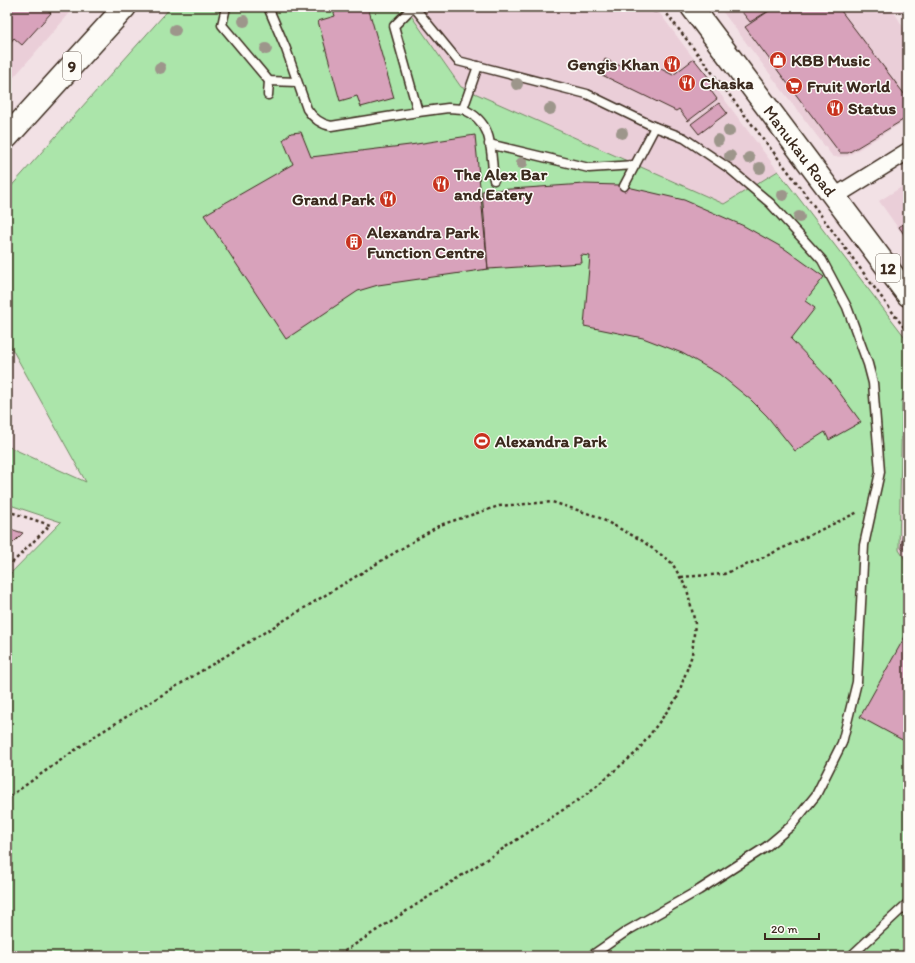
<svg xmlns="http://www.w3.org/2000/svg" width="915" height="963" viewBox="0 0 915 963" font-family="Itim,sans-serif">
	<rect width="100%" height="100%" fill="#f2e1e5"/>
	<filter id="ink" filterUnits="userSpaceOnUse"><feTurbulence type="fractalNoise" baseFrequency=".025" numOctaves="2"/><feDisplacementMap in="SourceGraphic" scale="8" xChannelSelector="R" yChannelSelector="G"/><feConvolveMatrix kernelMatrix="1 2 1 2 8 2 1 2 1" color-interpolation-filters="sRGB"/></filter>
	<g filter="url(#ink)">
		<g fill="#eaced8">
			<polygon points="7,7 75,7 7,85"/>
			<polygon points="405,7 655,7 778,171 724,204 461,87"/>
			<polygon points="719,7 891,7 908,35 908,119 848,156 833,157"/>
			<polygon points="908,183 908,242 879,201"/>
			<polygon points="908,396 908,564 899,550 902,400"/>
		</g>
		<polygon fill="#abe5aa" stroke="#738864" points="171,7 405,7 461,87 724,204 778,171 908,341 908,396 902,400 899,550 908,564 908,956 7,956 7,577 61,522 7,504 7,446 86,482 7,340 7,191"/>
		<g fill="#d8a2bb" stroke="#3b2a1e">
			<polygon points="7,7 44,7 51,13 22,45 14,38 8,45"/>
			<polygon points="332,7 368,7 394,98 361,107 357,96 340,101 318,21 335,16"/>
			<polygon points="738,7 775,7 750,22"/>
			<polygon points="775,7 838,7 908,99 908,117 848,153 840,153 745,27"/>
			<polygon points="628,57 641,63 643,60 673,75 694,59 713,83 708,87 717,99 688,121 679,109 676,111 598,73 605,59 623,67"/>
			<polygon points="719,103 727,113 699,134 691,124"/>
			<polygon points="301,132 311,157 410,145 475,135 488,269 378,285 358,291 286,339 204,215 293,164 283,140 291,133"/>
			<polygon points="584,184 619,185 684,200 744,226 785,249 824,277 805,301 815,308 791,339 831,381 861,422 829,440 825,432 795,451 767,416 751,400 719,374 682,353 643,338 584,326 590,256 581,255 582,263 488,269 482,191"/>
			<polygon points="908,220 908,240 899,227"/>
			<polygon points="907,500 908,500 908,549 901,548"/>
			<polygon points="7,528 23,533 7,549"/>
			<polygon points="908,631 908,743 860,717"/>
		</g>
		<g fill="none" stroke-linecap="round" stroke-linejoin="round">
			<g stroke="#3b2a1e" stroke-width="11">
				<g id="service">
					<polyline points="226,7 222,25 269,81 297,82"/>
					<path d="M 268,7 L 286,49 L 307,109 C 313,118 320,124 331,126 L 418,112"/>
					<polyline points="413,7 394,26 418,112 448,108 463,109"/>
					<polyline points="414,7 458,61 587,94 655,127"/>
					<polyline points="655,7 656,7"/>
					<path d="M 478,66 L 463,109 C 495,123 490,150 494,180"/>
					<polyline points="268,95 269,81"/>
					<polyline points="489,144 589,168 635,165"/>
					<polyline points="591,956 627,931 699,890 766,847 791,826 816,795 842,743 857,682 864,545 880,472 873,383 868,364 847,307 822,260 770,203 730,169 684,138 655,127 624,186"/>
					<polyline points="851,956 908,903"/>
				</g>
			</g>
			<g stroke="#3b2a1e" stroke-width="19">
				<polyline id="minor" points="834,197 908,151"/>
			</g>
			<g stroke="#3b2a1e" stroke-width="25">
				<g id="primary">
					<polyline points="692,7 908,295"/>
					<polyline points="7,137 125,7"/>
				</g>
			</g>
			<g stroke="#3b2a1e" stroke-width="2.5" stroke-dasharray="3 3" stroke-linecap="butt">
				<polyline points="667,14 791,175 908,333"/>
				<polyline points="7,511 50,525 7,568"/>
				<polyline points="681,577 724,574 758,560 858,512"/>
				<polyline points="7,801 13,794 95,736 440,525 499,506 552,502 596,516 641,540 672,563 687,589 695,623 692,655 677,698 637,752 583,797 337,956"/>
			</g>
			<use href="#service" stroke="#fdfcf7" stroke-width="8"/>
			<use href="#minor" stroke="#fdfcf7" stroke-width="16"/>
			<use href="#primary" stroke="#fdfcf7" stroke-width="22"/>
		</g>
		<g fill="#9d968b">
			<circle cx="244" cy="21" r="6"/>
			<circle cx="175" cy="30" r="6"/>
			<circle cx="266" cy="49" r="6"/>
			<circle cx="160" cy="68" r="6"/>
			<circle cx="517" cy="84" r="6"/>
			<circle cx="550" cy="109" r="6"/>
			<circle cx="729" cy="131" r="6"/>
			<circle cx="622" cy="133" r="6"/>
			<circle cx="718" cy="140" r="6"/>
			<circle cx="730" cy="156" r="6"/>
			<circle cx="749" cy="158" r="6"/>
			<circle cx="522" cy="163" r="6"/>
			<circle cx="760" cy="168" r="6"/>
			<circle cx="783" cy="195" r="6"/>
			<circle cx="799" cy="217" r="6"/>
		</g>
	</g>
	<defs>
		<g id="shop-disc" transform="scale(0.9)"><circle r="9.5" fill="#c8321e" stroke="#fdfcf7"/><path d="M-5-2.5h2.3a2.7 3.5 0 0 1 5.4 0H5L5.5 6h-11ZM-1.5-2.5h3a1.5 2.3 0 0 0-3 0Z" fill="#fff"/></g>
		<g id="restaurant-disc" transform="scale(0.9)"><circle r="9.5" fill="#c8321e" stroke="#fdfcf7"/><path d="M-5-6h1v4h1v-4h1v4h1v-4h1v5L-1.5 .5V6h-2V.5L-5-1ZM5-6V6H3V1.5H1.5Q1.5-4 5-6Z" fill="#fff"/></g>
		<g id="supermarket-disc" transform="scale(0.9)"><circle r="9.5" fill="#c8321e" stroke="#fdfcf7"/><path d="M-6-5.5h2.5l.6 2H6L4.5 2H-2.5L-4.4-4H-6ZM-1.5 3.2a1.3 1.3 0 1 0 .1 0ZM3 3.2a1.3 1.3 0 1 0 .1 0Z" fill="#fff"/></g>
		<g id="building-disc" transform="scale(0.9)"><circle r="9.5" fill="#c8321e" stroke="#fdfcf7"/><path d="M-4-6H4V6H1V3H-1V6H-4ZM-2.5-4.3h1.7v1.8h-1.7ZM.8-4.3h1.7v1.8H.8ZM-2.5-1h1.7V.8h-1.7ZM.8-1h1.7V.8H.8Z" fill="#fff"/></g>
		<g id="stadium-disc" transform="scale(0.9)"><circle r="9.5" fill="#c8321e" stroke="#fdfcf7"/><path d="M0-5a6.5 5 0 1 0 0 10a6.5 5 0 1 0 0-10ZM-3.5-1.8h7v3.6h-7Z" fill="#fff"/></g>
	</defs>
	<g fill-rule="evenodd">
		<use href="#shop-disc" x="778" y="60"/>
		<use href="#restaurant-disc" x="672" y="64"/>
		<use href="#restaurant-disc" x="687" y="83"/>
		<use href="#supermarket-disc" x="794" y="86"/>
		<use href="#restaurant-disc" x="835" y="108"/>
		<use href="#restaurant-disc" x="441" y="184"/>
		<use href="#restaurant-disc" x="388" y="199"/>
		<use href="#building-disc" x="354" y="242"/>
		<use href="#stadium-disc" x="482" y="441"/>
	</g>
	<g text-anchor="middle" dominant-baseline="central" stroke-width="3" stroke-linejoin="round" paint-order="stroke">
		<g fill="#fdfcf7" stroke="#75695f" stroke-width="1">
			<rect x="63" y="52" width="18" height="28" rx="3"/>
			<rect x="876" y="254" width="24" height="28" rx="3"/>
		</g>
		<g font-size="16" font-weight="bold" fill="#3b2a1e">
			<text x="72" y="66">9</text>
			<text x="888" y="268">12</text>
		</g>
		<g font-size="17" font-weight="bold" fill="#3b2a1e" stroke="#fdfcf7" text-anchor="start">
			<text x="791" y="60">KBB Music</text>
			<text x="659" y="64" text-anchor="end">Gengis Khan</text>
			<text x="700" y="83">Chaska</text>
			<text x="807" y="86">Fruit World</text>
			<text x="848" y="108">Status</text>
			<text x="454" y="174">The Alex Bar<tspan x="454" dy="20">and Eatery</tspan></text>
			<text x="375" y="199" text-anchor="end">Grand Park</text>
			<text x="367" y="232">Alexandra Park<tspan x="367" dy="20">Function Centre</tspan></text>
			<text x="495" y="441">Alexandra Park</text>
		</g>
		<g font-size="17" fill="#3b2a1e" stroke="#fdfcf7">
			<text transform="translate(800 151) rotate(53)">Manukau Road</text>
		</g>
	</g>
	<rect width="915" height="963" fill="none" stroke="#fdfcf7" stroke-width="24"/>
	<rect x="12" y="12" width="891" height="939" fill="none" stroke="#3b2a1e" stroke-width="1.5" filter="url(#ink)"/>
	<path d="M765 933v6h54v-6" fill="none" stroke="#3b2a1e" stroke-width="2"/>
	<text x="771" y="933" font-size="12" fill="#3b2a1e" stroke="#fdfcf7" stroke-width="3" paint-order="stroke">20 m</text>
</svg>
